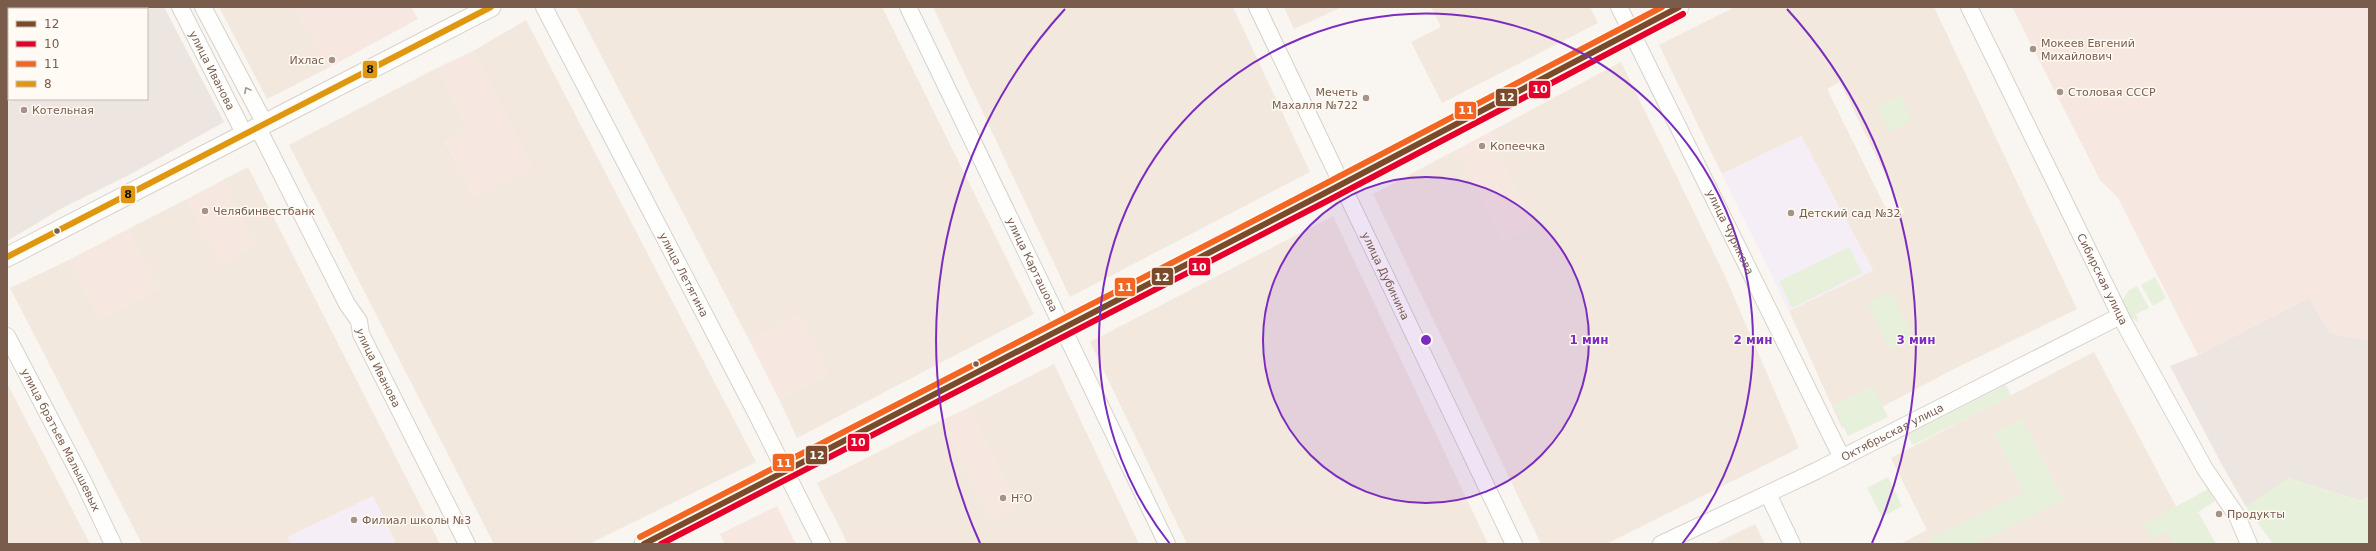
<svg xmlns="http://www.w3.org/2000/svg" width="2376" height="551" viewBox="0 0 2376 551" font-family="'DejaVu Sans',sans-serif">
	<rect width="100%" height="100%" fill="#f9f5f0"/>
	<g fill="#f2e8de" fill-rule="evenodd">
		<polygon points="219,7 295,7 328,68 267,99"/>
		<polygon points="576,7 882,7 1034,314 797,438 779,399 828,374 798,314 749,340"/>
		<polygon points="933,7 1233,7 1310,172 1070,297"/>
		<polygon points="1284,7 1342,7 1294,29"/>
		<polygon points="1431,7 1590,7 1598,23 1442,103 1411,42 1441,27"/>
		<path d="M 1735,7 L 1934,7 L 2077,309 L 1952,370 L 1842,428 L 1789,311 L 1873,270 L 1801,136 L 1722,174 L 1659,45 ZM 1840,82 L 1904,213 L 1891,219 L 1827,89 Z"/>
		<polygon points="526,20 756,462 589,544 494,544 289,145 439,67 467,127 445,141 475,197 532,169 473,51"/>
		<polygon points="1621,62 1725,276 1799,448 1606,544 1541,544 1373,194 1456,150 1503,239 1532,226 1490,132"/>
		<polygon points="248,167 440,544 396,544 373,496 288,537 291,544 142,544 10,288 69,260 100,318 159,288 128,229 187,199 221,265 256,246 223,180"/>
		<polygon points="1333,216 1488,544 1187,544 1090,342"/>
		<polygon points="2094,352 2196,544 1900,544 1927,530 1891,458"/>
		<polygon points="1054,364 1139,544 848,544 817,483 942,420 991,519 1019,506 970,407"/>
		<polygon points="7,383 90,544 8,544"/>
		<polygon points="1755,524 1765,544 1714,544"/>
	</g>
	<g fill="#f6e8e1">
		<polygon points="295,7 411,7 418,19 328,68"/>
		<polygon points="2012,7 2369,7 2369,341 2330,333 2309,298 2198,355 2118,198 2100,180"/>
		<polygon points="473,51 532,169 475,198 445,140 467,127 439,67"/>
		<polygon points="1490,132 1532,226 1503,239 1456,150"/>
		<polygon points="223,180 256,246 221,266 187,199"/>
		<polygon points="128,229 159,288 100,318 69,260"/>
		<polygon points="798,313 828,374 779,399 749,340"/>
		<polygon points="970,407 1019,506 991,520 942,420"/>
		<polygon points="777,506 796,544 725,544 720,534"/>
	</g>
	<g fill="#ede5e0" fill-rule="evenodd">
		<path d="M 7,7 L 164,7 L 224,122 L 131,174 L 64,207 L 7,241 ZM 9,9 L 147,9 L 147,99 L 9,99 Z"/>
		<polygon points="2309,298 2330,333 2369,341 2369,496 2361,501 2289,478 2246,507 2221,463 2170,366 2198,355"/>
	</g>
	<g fill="#f6eef6">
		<polygon points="1801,136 1873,271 1789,311 1722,174"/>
		<polygon points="373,496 396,544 291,544 287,537"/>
	</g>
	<g fill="#e7f0db">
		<polygon points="1900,95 1912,120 1889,132 1877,107"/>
		<polygon points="1849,247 1862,273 1792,308 1779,281"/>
		<polygon points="2155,277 2166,298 2153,306 2141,285"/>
		<polygon points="2137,286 2149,308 2136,314 2138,322 2131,318 2122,301 2128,291"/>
		<polygon points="1891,291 1914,338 1890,350 1867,303"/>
		<polygon points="2006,385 2011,396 1913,445 1907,435"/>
		<polygon points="1873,386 1888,417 1848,436 1834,405"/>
		<polygon points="2022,419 2063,500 1975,544 1933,544 1930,539 2024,492 1994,433"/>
		<polygon points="1888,477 1902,506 1882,517 1867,488"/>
		<polygon points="2289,478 2360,501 2369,497 2369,544 2273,544 2246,507"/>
		<polygon points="2208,489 2215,501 2198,512 2216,544 2174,544 2167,531 2153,538 2144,524"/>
	</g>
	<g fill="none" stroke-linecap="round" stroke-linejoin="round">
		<g stroke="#d7d1cb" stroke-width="18">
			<g id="minor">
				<path id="s1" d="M 180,7 L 245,135"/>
				<polyline points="203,7 265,124"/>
				<path id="s2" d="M 544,7 L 755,411 L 822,544"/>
				<path id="s3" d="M 908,7 L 1167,544"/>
				<path id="s4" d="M 1257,7 L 1514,544"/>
				<path id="s5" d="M 1619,7 L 1842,458"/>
				<path id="s6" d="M 1969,7 L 2124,323 L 2205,469 L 2237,516 L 2249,544"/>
				<path id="s7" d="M 258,128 L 347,304 L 359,321 L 361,334 L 467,544"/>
				<path id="s8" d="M 7,336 L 83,481 L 113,544"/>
				<polyline points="1768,494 1792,544"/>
				<path id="s9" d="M 1661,544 L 1816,471 L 2120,316"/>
			</g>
		</g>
		<g stroke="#d7d1cb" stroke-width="21">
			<g id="tertiary">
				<polyline points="7,257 491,7"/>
				<polyline points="644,544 1325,193 1679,7"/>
			</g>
		</g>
		<use href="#minor" stroke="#fefefd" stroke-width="16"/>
		<use href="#tertiary" stroke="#fefefd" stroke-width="19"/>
		<g stroke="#fffaf3" stroke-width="9">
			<polyline id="bus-1" points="644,544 1325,193 1679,7"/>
		</g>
		<g stroke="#fffaf3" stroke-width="9">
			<polyline id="bus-2" points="661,544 1329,200 1683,14"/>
		</g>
		<g stroke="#fffaf3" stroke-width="9">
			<polyline id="bus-3" points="640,537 1321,186 1662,7"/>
		</g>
		<g stroke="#fffaf3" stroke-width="9">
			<polyline id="bus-4" points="7,257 491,7"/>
		</g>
		<use href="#bus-1" stroke="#7a4b2a" stroke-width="6"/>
		<use href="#bus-2" stroke="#e4002b" stroke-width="6"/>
		<use href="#bus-3" stroke="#f26522" stroke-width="6"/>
		<use href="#bus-4" stroke="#de970f" stroke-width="6"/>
	</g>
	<defs><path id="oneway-chevron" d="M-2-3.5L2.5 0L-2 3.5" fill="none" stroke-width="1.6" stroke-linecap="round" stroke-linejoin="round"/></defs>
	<use stroke="#a8958b" href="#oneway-chevron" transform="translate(247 90) rotate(-118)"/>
	<circle cx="1426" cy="340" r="163" fill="#7b2cbf" fill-opacity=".12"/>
	<g fill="none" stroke="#7b2cbf" stroke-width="2">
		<circle cx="1426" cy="340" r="163"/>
		<path d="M1170 544A327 327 0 1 1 1682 544"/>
		<path d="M980 543A490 490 0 0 1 1065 9M1787 9A490 490 0 0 1 1872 543"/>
	</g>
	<g fill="#a69286" stroke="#fffaf3" stroke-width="1.5">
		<circle cx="2033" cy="49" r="4"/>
		<circle cx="332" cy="60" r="4"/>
		<circle cx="2060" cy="92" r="4"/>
		<circle cx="1366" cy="98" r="4"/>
		<circle cx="24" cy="110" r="4"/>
		<circle cx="1482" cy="146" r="4"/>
		<circle cx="205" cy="211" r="4"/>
		<circle cx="1791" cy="213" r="4"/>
		<circle cx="1003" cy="498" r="4"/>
		<circle cx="2219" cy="514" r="4"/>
		<circle cx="354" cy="520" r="4"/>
	</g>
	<g fill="#7a5c4d" stroke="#fffaf3" stroke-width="1.5">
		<circle cx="57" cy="231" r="3.5"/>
		<circle cx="976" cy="364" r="3.5"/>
	</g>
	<g text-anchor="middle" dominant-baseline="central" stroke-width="3" stroke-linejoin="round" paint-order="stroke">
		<g font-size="11" fill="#7a5c4d" stroke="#fffaf3" text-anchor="start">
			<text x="2041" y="43">Мокеев Евгений<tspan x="2041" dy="13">Михайлович</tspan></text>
			<text x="324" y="60" text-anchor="end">Ихлас</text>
			<text x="1358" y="92" text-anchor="end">Мечеть<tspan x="1358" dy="13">Махалля №722</tspan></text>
			<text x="2068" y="92">Столовая СССР</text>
			<text x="32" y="110">Котельная</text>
			<text x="1490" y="146">Копеечка</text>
			<text x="213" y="211">Челябинвестбанк</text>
			<text x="1799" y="213">Детский сад №32</text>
			<text x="1011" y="498">H²O</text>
			<text x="2227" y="514">Продукты</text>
			<text x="362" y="520">Филиал школы №3</text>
		</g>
		<g font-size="11" fill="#7a5c4d" stroke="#fffaf3">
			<text stroke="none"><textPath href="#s1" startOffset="71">улица Иванова</textPath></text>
			<text stroke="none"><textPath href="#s5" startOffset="251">улица Чурикова</textPath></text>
			<text stroke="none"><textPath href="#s3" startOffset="286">улица Карташова</textPath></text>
			<text stroke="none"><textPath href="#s2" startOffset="302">улица Летягина</textPath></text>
			<text stroke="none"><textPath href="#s4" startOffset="298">улица Дубинина</textPath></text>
			<text stroke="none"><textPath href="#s6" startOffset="303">Сибирская улица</textPath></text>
			<text stroke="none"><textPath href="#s7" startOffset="269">улица Иванова</textPath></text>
			<text stroke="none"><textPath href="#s9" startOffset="257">Октябрьская улица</textPath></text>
			<text stroke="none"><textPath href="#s8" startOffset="117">улица братьев Малышевых</textPath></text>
		</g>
	</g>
	<circle cx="1426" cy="340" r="6" fill="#7b2cbf" stroke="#fffaf3" stroke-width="2"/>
	<g font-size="12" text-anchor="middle" font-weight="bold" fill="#7b2cbf" stroke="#fffaf3" stroke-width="3" stroke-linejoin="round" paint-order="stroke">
		<text x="1589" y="344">1 мин</text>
		<text x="1753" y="344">2 мин</text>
		<text x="1916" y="344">3 мин</text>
	</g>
	<g stroke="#fffaf3" stroke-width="1.5">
		<rect x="362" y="60" width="16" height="19" rx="4" fill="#de970f"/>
		<rect x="1528" y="80" width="23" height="19" rx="4" fill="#e4002b"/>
		<rect x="1495" y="88" width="23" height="19" rx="4" fill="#7a4b2a"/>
		<rect x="1454" y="101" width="23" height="19" rx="4" fill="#f26522"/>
		<rect x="120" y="185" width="16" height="19" rx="4" fill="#de970f"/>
		<rect x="1188" y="257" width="23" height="19" rx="4" fill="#e4002b"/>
		<rect x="1151" y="267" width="23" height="19" rx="4" fill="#7a4b2a"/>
		<rect x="1114" y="277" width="22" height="20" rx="4" fill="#f26522"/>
		<rect x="847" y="433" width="23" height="19" rx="4" fill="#e4002b"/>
		<rect x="805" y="445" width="23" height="20" rx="4" fill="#7a4b2a"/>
		<rect x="772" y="453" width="23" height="19" rx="4" fill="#f26522"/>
	</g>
	<g font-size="11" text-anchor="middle" font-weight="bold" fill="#fff">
		<text x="1540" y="93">10</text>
		<text x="1507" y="101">12</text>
		<text x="1466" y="114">11</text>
		<text x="1199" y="271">10</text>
		<text x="1162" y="281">12</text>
		<text x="1125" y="291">11</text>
		<text x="858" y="446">10</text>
		<text x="817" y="459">12</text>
		<text x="784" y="467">11</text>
	</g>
	<g font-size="11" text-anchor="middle" font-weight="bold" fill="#111">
		<text x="370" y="73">8</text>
		<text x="128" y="198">8</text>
	</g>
	<rect width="2376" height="551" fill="none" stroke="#7a5c4d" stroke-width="16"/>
	<rect x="8" y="8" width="140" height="92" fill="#fffaf3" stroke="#cabbb1"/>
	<rect x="16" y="21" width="20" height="6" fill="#7a4b2a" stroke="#cabbb1"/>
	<text x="44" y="28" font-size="12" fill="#7a5c4d">12</text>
	<rect x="16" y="41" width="20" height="6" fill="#e4002b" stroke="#cabbb1"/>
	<text x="44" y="48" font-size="12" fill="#7a5c4d">10</text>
	<rect x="16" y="61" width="20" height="6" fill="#f26522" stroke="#cabbb1"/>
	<text x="44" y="68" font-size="12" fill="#7a5c4d">11</text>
	<rect x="16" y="81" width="20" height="6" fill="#de970f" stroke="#cabbb1"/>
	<text x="44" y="88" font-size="12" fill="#7a5c4d">8</text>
</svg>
